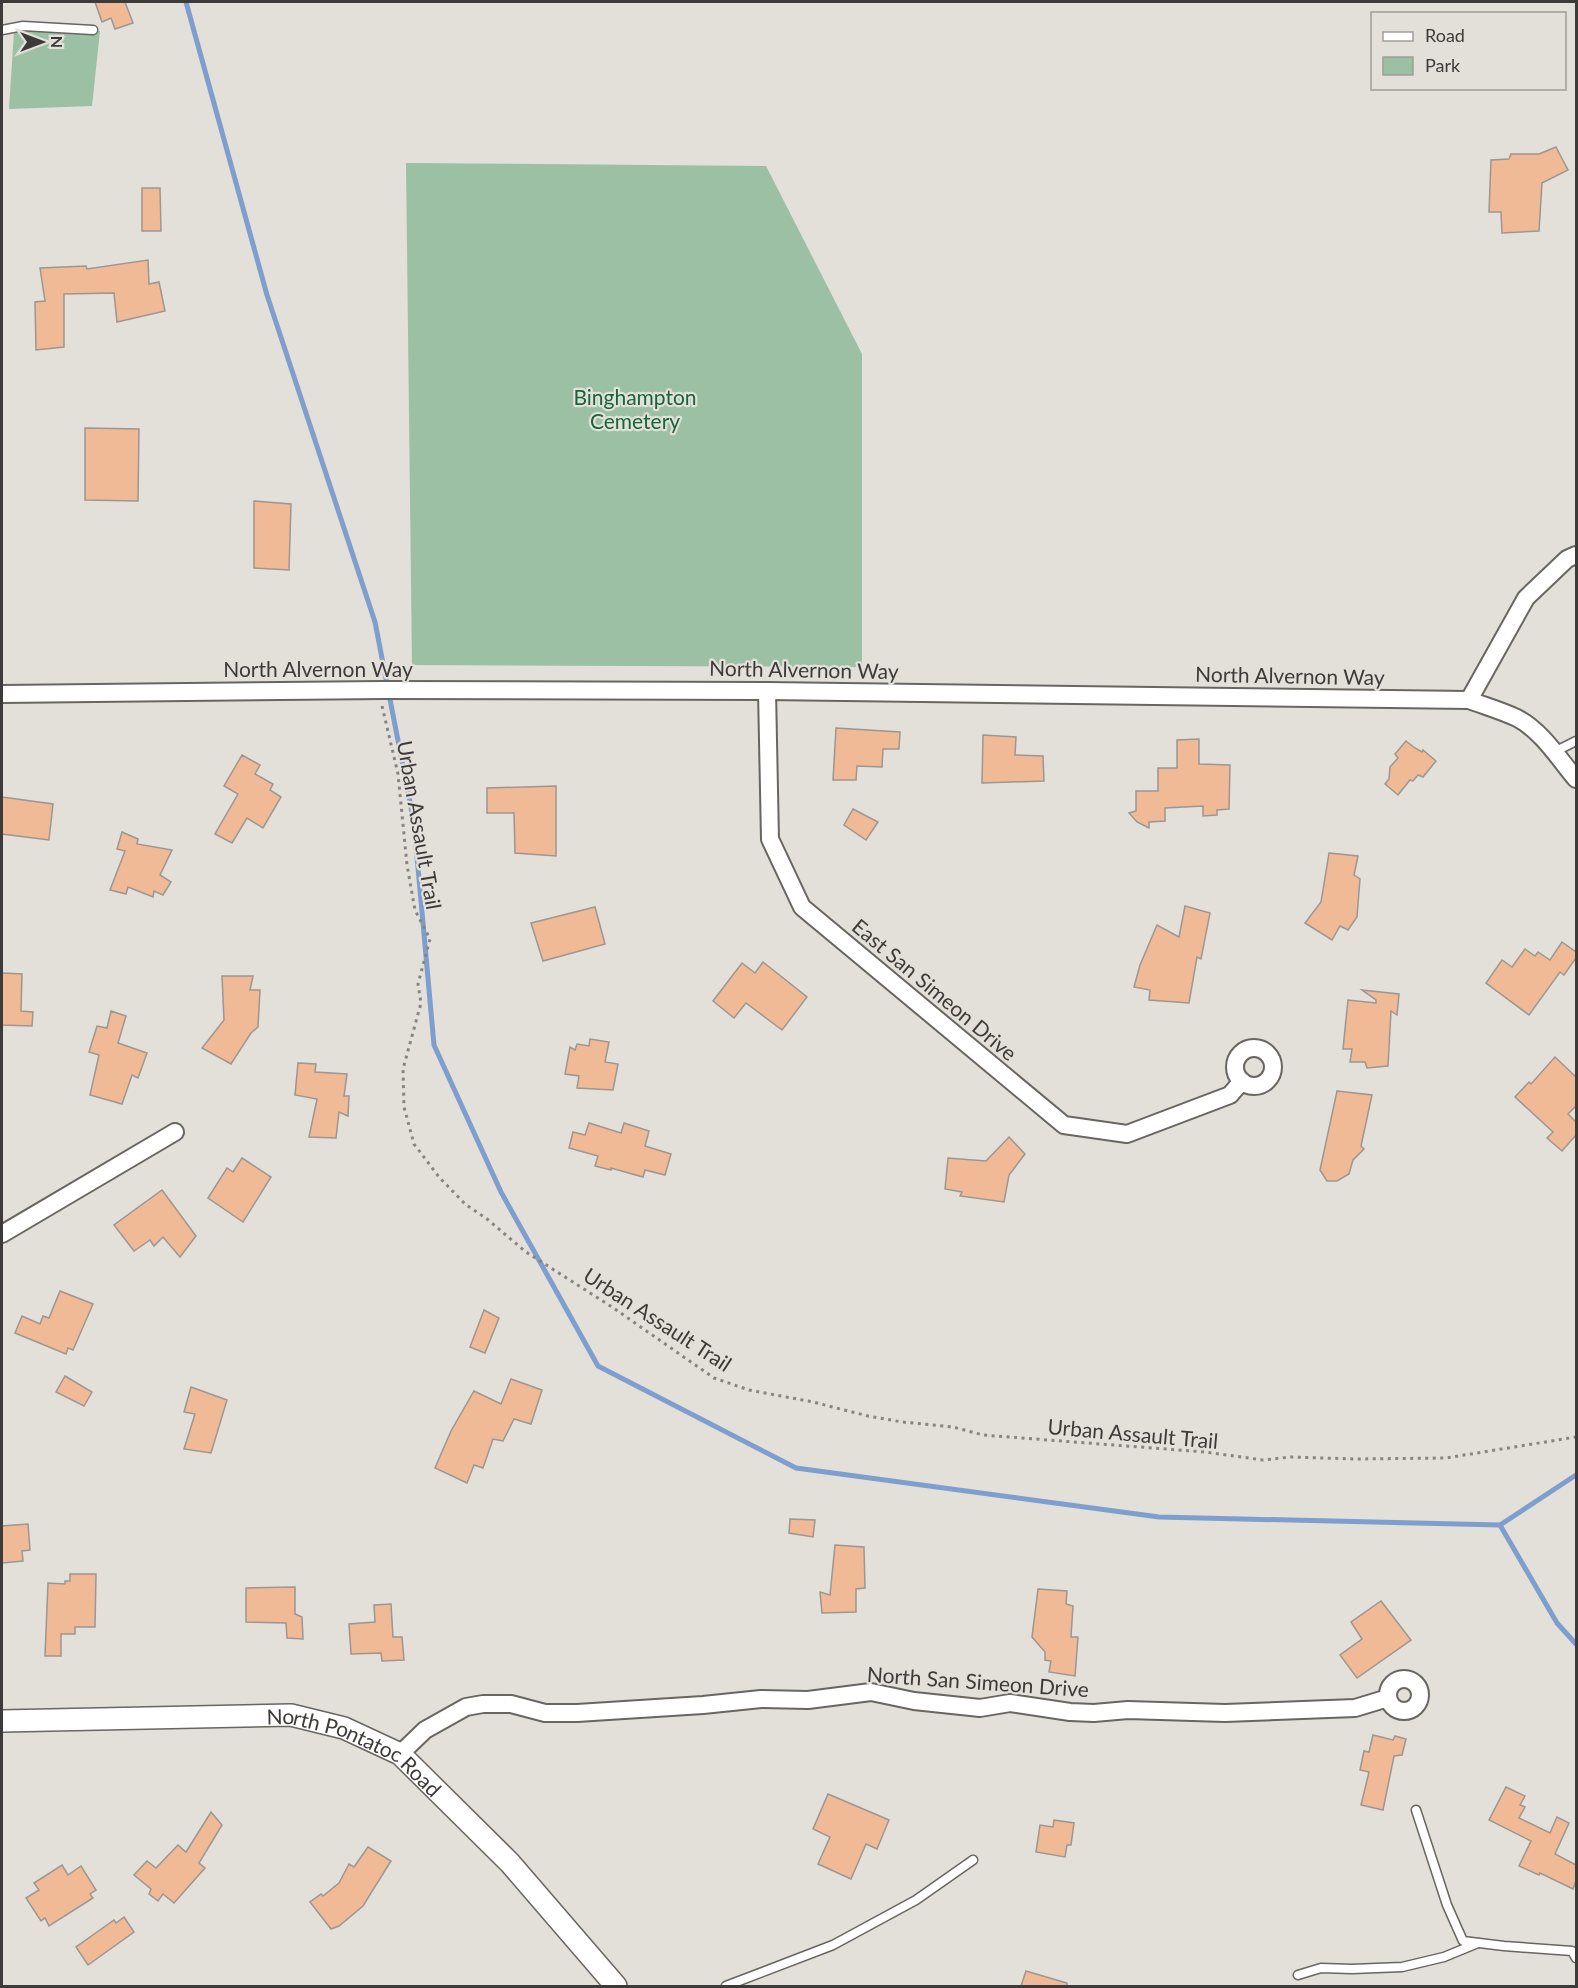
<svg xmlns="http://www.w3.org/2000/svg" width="1578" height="1988" viewBox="0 0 1578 1988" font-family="Lato,sans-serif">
	<rect width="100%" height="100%" fill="#e3dfd9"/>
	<g fill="#9bc0a4">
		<polygon points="100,31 92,106 9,109 14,32"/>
		<polygon points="406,163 766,166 862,354 862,667 412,665"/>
	</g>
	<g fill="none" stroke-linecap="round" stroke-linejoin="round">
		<g stroke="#7e9ece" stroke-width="5">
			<polyline points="186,2 267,295 375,622 414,823 434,1045 501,1192 598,1366 796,1468 1159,1517 1500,1525 1576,1475"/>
			<polyline points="1500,1525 1557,1623 1576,1644"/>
		</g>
	</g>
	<g fill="#efba95" stroke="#9d9692" stroke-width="1.5">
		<polygon points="95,2 125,2 133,23 115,29 111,18 102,22"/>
		<polygon points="1556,147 1568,170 1542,183 1539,231 1502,233 1501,212 1489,212 1491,160 1509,159 1511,154 1539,154"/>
		<polygon points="142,188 160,188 161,231 142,231"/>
		<polygon points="148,260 149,284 159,282 165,311 117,322 114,293 64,294 64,347 36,350 35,302 45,301 40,268 86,266 87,269"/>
		<polygon points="85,428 139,429 138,501 85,500"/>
		<polygon points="254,501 291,504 289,570 254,568"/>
		<polygon points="836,728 900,732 899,749 883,749 882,767 857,766 856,780 833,780"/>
		<polygon points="983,735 1016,737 1015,755 1043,756 1044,781 982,783"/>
		<polygon points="1199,739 1199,764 1230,765 1229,809 1217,810 1217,815 1203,816 1203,806 1165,808 1165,821 1149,822 1149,828 1137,822 1129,813 1136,811 1136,791 1158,791 1158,768 1177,768 1177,740"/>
		<polygon points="1406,741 1415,748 1422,752 1423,750 1436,761 1423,777 1418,775 1413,781 1410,780 1398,795 1385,784 1389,779 1390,767 1398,758 1395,754"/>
		<polygon points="242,755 260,765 255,774 273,784 270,790 281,797 263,828 247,818 232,843 215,834 238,794 224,786"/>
		<polygon points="556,786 556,856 515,853 514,813 487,813 487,788"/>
		<polygon points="2,797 53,804 49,840 2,834"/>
		<polygon points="853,809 878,822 866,840 844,825"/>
		<polygon points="122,832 138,839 137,844 172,850 160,875 171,882 163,895 154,891 153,897 128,887 126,894 110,890 125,851 117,849"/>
		<polygon points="1329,853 1358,856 1354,875 1360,879 1357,917 1348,930 1340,926 1332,940 1305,923 1321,902"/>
		<polygon points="1185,906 1210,913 1201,959 1197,957 1189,1003 1149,1000 1150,990 1134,987 1140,965 1157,925 1179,937"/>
		<polygon points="595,907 605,944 543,961 531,923"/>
		<polygon points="1562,942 1576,952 1576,958 1564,975 1560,972 1529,1015 1486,983 1502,960 1512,967 1525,949 1535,956 1538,952 1550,960"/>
		<polygon points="763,962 807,997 782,1030 746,1003 734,1018 713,1001 742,963 755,973"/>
		<polygon points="2,973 22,974 21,1011 33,1012 32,1026 2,1025"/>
		<polygon points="222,976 253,976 250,990 260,990 258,1027 251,1033 231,1064 202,1048 224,1020"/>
		<polygon points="1362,990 1399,994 1397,1015 1391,1011 1388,1066 1367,1068 1365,1062 1350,1062 1352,1049 1343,1049 1348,1000 1376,1003 1376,1000"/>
		<polygon points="111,1011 126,1016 118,1043 147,1053 138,1078 132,1075 122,1104 90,1095 99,1055 89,1052 97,1026 107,1028"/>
		<polygon points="590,1039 609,1042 605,1062 618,1064 613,1090 577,1088 579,1076 565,1074 570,1047 575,1050 577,1044 589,1046"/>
		<polygon points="1555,1057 1576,1077 1576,1106 1568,1114 1576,1122 1576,1135 1562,1151 1547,1138 1553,1132 1515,1097 1529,1082 1531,1084"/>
		<polygon points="298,1063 316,1064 315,1072 347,1074 344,1096 349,1096 348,1116 339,1112 336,1138 309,1137 317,1099 295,1095"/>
		<polygon points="1337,1091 1372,1095 1361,1146 1364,1149 1353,1160 1349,1174 1337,1181 1327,1181 1320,1170"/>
		<polygon points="589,1123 621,1133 624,1123 649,1131 645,1146 671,1154 665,1175 645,1170 643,1177 611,1168 611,1170 595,1166 598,1156 569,1148 573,1132 585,1135"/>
		<polygon points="1009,1137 1025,1154 1009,1175 1004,1202 960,1196 962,1192 945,1189 948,1158 986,1161"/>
		<polygon points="242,1158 271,1177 243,1222 208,1198 227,1168 233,1172"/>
		<polygon points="162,1190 196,1236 180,1257 163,1237 154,1246 150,1240 134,1251 114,1225"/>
		<polygon points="60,1291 93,1304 73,1350 68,1348 66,1354 15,1333 22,1316 40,1324 43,1316 49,1318"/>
		<polygon points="484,1310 499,1318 485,1353 470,1347"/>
		<polygon points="65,1376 92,1392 84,1406 56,1392"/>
		<polygon points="511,1379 542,1390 531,1424 514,1419 503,1441 493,1439 483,1468 474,1465 467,1483 435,1468 451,1431 474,1391 501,1404"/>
		<polygon points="191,1387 227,1400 211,1453 184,1449 195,1414 184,1412"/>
		<polygon points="790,1519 815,1520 813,1537 789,1533"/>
		<polygon points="28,1524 30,1550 22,1551 23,1561 2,1563 2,1526"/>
		<polygon points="835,1545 864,1547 865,1588 856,1589 856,1612 822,1613 820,1592 830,1595"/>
		<polygon points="70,1574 96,1574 95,1627 75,1627 75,1634 61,1634 61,1656 45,1656 48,1583 65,1584 65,1581 70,1581"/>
		<polygon points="295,1587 295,1614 302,1617 303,1639 287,1638 286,1623 246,1622 246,1588"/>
		<polygon points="1038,1589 1067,1591 1066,1604 1073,1606 1071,1637 1078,1637 1075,1676 1049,1672 1051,1661 1045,1660 1045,1652 1032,1637"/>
		<polygon points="1381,1601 1411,1640 1357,1678 1340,1655 1362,1639 1351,1622"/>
		<polygon points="391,1604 393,1637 402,1637 404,1660 382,1661 381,1653 351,1654 349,1624 375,1622 374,1605"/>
		<polygon points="1373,1735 1393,1740 1395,1736 1406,1739 1402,1755 1394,1756 1383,1810 1361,1805 1369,1772 1360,1770 1364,1751 1369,1752"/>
		<polygon points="1506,1787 1525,1796 1520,1805 1525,1807 1519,1818 1550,1833 1557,1817 1569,1823 1555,1854 1576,1865 1576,1881 1573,1889 1540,1873 1539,1875 1519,1866 1531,1841 1489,1820"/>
		<polygon points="828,1794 889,1820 877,1849 866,1844 851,1879 818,1864 830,1837 813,1829"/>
		<polygon points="211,1812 222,1825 199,1863 205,1868 174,1903 163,1894 158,1901 149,1894 151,1889 134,1875 147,1861 156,1868 178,1845 186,1852"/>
		<polygon points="1054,1820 1074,1823 1071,1845 1067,1845 1065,1857 1036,1852 1040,1825 1053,1827"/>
		<polygon points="368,1847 391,1861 363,1906 339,1926 331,1929 310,1902 321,1894 323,1896 339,1883 349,1864 354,1867"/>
		<polygon points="62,1865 68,1875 81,1866 96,1890 90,1894 93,1898 49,1926 45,1918 41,1921 26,1898 39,1890 34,1883"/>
		<polygon points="124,1917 134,1932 88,1965 76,1947 114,1920 116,1923"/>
		<polygon points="1026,1971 1067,1983 1067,1986 1021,1986"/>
	</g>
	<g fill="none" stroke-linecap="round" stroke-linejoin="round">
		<g stroke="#696560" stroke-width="11">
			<g id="service">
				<polyline points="2,30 23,26 93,30"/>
				<polyline points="1554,752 1576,741"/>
				<polyline points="1416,1810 1447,1905 1463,1941 1504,1946 1572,1951 1576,1958"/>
				<polyline points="1298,1975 1321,1968 1352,1969 1402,1967 1444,1957 1478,1943"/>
				<polyline points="726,1986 833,1945 916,1900 973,1860"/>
			</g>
		</g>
		<g stroke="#696560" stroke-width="20">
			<g id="minor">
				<polyline points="767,691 770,839 802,907 1064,1125 1127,1134 1230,1095 1242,1081"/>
				<path d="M 2,694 L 383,690 L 767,691 L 1469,700 C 1485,706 1502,711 1517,718 C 1542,731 1559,759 1576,779"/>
				<polyline points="1469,700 1526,598 1567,559 1576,555"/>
				<circle cx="1254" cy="1067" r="19"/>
				<polyline points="2,1234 175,1132"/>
				<circle cx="1404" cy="1695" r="16"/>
				<polyline points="400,1754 425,1730 466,1707 483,1704 511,1704 545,1713 577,1713 703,1705 761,1699 808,1700 871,1692 914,1701 980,1708 1010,1703 1070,1712 1094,1713 1128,1710 1225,1713 1355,1708 1388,1698"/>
			</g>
		</g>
		<g stroke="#696560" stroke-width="24">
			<g id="tertiary">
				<path id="s1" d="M 2,1721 L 291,1715 L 344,1728 L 400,1754 L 510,1863 L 616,1986"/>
			</g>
		</g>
		<polyline stroke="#888581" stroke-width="3" stroke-dasharray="3 4.5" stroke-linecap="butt" points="382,706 398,774 407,865 415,910 430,939 418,984 421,1003 403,1069 404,1107 414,1144 439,1177 465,1204 487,1219 526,1252 612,1307 714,1378 749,1390 813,1402 868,1416 902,1422 953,1427 983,1435 1205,1452 1263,1460 1291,1457 1356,1459 1446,1458 1576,1437"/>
		<use href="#service" stroke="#fff" stroke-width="8"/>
		<use href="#minor" stroke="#fff" stroke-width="16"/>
		<use href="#tertiary" stroke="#fff" stroke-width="21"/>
	</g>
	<g text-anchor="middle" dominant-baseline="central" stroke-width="4.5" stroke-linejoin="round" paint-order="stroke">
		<g font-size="21" fill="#146737" stroke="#e3dfd9">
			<text x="635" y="396">Binghampton<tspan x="635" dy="24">Cemetery</tspan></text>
		</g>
		<g font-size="21" fill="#3d3b39" stroke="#e3dfd9">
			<text x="318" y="668">North Alvernon Way</text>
			<text transform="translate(804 669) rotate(1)">North Alvernon Way</text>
			<text transform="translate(1290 675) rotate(1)">North Alvernon Way</text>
			<text transform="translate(420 825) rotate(80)">Urban Assault Trail</text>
			<text transform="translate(935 989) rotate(40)">East San Simeon Drive</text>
			<text transform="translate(658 1319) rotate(33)">Urban Assault Trail</text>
			<text transform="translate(1133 1433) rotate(5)">Urban Assault Trail</text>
			<text transform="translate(978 1681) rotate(4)">North San Simeon Drive</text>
			<text stroke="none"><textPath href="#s1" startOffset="362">North Pontatoc Road</textPath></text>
		</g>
	</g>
	<rect width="1578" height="1988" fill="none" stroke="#3d3b39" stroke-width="6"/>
	<rect x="1371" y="12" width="195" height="78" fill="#e3dfd9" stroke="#a19d99" stroke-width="1.5"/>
	<rect x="1383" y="32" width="30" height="9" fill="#ffffff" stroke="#a19d99" stroke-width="1.5"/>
	<text x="1425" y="42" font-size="18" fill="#3d3b39">Road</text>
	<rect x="1383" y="57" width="30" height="18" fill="#9bc0a4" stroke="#a19d99" stroke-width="1.5"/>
	<text x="1425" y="72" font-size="18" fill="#3d3b39">Park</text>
	<g transform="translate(42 42) rotate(90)" stroke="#e3dfd9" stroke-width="4.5" paint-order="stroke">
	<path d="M0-4.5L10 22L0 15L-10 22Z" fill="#3d3b39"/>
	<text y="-9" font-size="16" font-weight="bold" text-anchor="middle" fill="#3d3b39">N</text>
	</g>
</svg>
